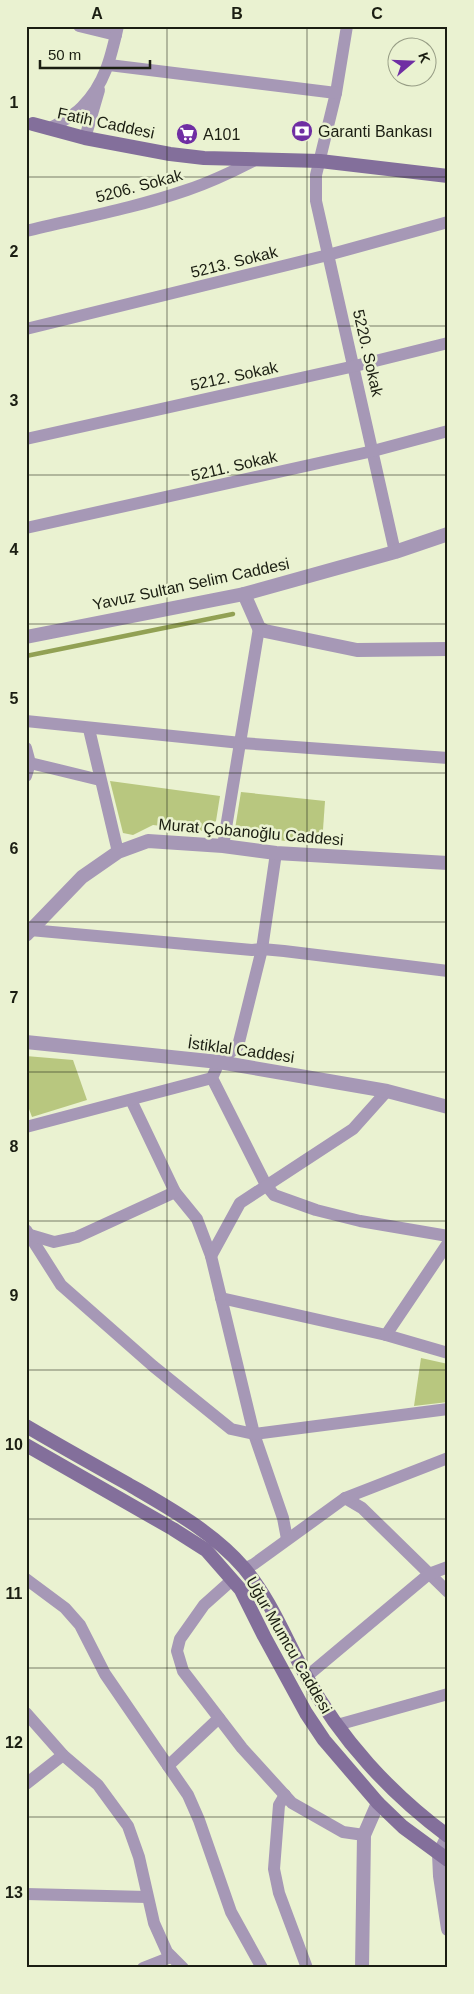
<svg xmlns="http://www.w3.org/2000/svg" width="474" height="1994" viewBox="0 0 474 1994" font-family="Helvetica,sans-serif">
	<rect width="100%" height="100%" fill="#eaf2d1"/>
	<g fill="#b8c77f">
		<polygon points="110,781 220,796 216,821 203,831 153,825 133,835 123,833"/>
		<polygon points="241,792 325,801 322,844 240,837 235,829"/>
		<polygon points="26,1056 73,1060 87,1100 32,1117 26,1101"/>
		<polygon points="421,1358 448,1364 448,1402 414,1406"/>
	</g>
	<g fill="none" stroke-linecap="round" stroke-linejoin="round">
		<polyline stroke="#92a154" stroke-width="4.5" points="26,656 233,614"/>
		<g stroke="#a698b6" stroke-width="12">
			<polyline points="79,26 116,35"/>
			<polyline points="347,26 336,93 316,175 316,201 395,552"/>
			<polyline points="109,65 336,93"/>
			<path d="M 49,129 C 60,122 74,116 82,107 C 105,84 111,57 118,26"/>
			<polyline points="85,138 99,90"/>
			<path d="M 26,231 C 80,218 135,208 187,190 C 211,182 234,171 257,159"/>
			<polyline points="26,329 328,255 448,222"/>
			<polyline points="26,439 355,366 448,343"/>
			<polyline points="26,528 373,451 448,431"/>
			<polyline points="26,721 241,743 448,758"/>
			<polyline points="89,729 118,852"/>
			<polyline points="26,748 30,763 26,776"/>
			<polyline points="30,763 100,780"/>
			<polyline points="223,846 259,628"/>
			<polyline points="276,853 262,949 238,1046 219,1062 212,1078 266,1185 274,1195 316,1210 360,1221 448,1236"/>
			<polyline points="30,930 252,950 262,949 284,951 448,971"/>
			<polyline points="131,1100 175,1192 197,1219 211,1256 254,1434 283,1518 287,1539"/>
			<polyline points="26,1127 212,1078"/>
			<polyline points="26,1230 61,1285 153,1366 231,1429 254,1434 448,1409"/>
			<polyline points="27,1234 54,1242 77,1237 175,1192"/>
			<polyline points="211,1256 240,1203 353,1129 387,1091"/>
			<polyline points="221,1298 386,1335 448,1353"/>
			<polyline points="386,1335 448,1243"/>
			<polyline points="345,1498 362,1508 448,1592"/>
			<polyline points="244,1569 254,1564 345,1498 448,1458"/>
			<polyline points="26,1579 65,1608 80,1625 105,1674 188,1795 199,1820 231,1912 262,1968"/>
			<polyline points="232,1580 204,1605 180,1639 177,1651 183,1671 242,1748 292,1803 343,1832 364,1835"/>
			<polyline points="306,1677 429,1574 448,1567"/>
			<polyline points="26,1713 63,1755 98,1785 128,1826 139,1857 154,1923 167,1952 183,1968"/>
			<polyline points="337,1725 448,1694"/>
			<polyline points="168,1766 219,1718"/>
			<polyline points="26,1784 63,1755"/>
			<polyline points="285,1795 279,1805 274,1869 279,1893 307,1968"/>
			<polyline points="26,1894 147,1897"/>
			<polyline points="143,1968 171,1957"/>
		</g>
		<g stroke="#a698b6" stroke-width="14">
			<polyline points="244,594 259,628 265,631 357,650 448,649"/>
			<polyline points="26,637 244,594 395,552 448,534"/>
			<polyline points="26,935 82,877 118,852 148,841 223,846 276,853 448,863"/>
			<polyline points="26,1042 219,1062 387,1091 448,1107"/>
			<polyline points="448,1836 439,1854 440,1876 448,1929"/>
			<polyline points="362,1968 364,1835 378,1803"/>
		</g>
		<g stroke="#836f9b" stroke-width="14">
			<polyline points="33,124 85,138 170,154 204,158 320,161 448,176"/>
			<path d="M 26,1426 C 60,1446 94,1465 128,1484 C 169,1508 213,1532 244,1568 C 271,1600 286,1640 306,1676 C 340,1739 391,1794 448,1836"/>
			<polyline points="26,1445 173,1529 206,1550 241,1590 264,1636 306,1713 324,1740 378,1803 403,1827 448,1860"/>
		</g>
	</g>
	<path fill="none" stroke="#1b1e12" stroke-width="1" stroke-opacity="0.55" d="M 167,26 L 167,1968M 307,26 L 307,1968M 26,177 L 448,177M 26,326 L 448,326M 26,475 L 448,475M 26,624 L 448,624M 26,773 L 448,773M 26,922 L 448,922M 26,1072 L 448,1072M 26,1221 L 448,1221M 26,1370 L 448,1370M 26,1519 L 448,1519M 26,1668 L 448,1668M 26,1817 L 448,1817"/>
	<defs>
		<g id="bank-disc" transform="scale(1.125)"><circle r="9.5" fill="#6f2ea3" stroke="#eaf2d1"/><path d="M-6-4H6V4H-6ZM0-2.3a2.3 2.3 0 1 0 0 4.6a2.3 2.3 0 1 0 0-4.6Z" fill="#fff"/></g>
		<g id="supermarket-disc" transform="scale(1.125)"><circle r="9.5" fill="#6f2ea3" stroke="#eaf2d1"/><path d="M-6-5.5h2.5l.6 2H6L4.5 2H-2.5L-4.4-4H-6ZM-1.5 3.2a1.3 1.3 0 1 0 .1 0ZM3 3.2a1.3 1.3 0 1 0 .1 0Z" fill="#fff"/></g>
	</defs>
	<g fill-rule="evenodd">
		<use href="#bank-disc" x="302" y="131"/>
		<use href="#supermarket-disc" x="187" y="134"/>
	</g>
	<g text-anchor="middle" dominant-baseline="central" stroke-width="5" stroke-linejoin="round" paint-order="stroke">
		<g font-size="16" fill="#1b1e12" stroke="#eaf2d1">
			<text transform="translate(106 123) rotate(12)">Fatih Caddesi</text>
			<text transform="translate(139 186) rotate(-15)">5206. Sokak</text>
			<text transform="translate(234 262) rotate(-14)">5213. Sokak</text>
			<text transform="translate(368 353) rotate(77)">5220. Sokak</text>
			<text transform="translate(234 376) rotate(-12)">5212. Sokak</text>
			<text transform="translate(234 466) rotate(-13)">5211. Sokak</text>
			<text transform="translate(191 584) rotate(-12)">Yavuz Sultan Selim Caddesi</text>
			<text transform="translate(251 832) rotate(5)">Murat Çobanoğlu Caddesi</text>
			<text transform="translate(241 1050) rotate(8)">İstiklal Caddesi</text>
			<text transform="translate(289 1645) rotate(60)">Uğur Mumcu Caddesi</text>
		</g>
		<g font-size="16" fill="#1b1e12" stroke="#eaf2d1" text-anchor="start">
			<text x="318" y="131">Garanti Bankası</text>
			<text x="203" y="134">A101</text>
		</g>
	</g>
	<rect width="474" height="1994" fill="none" stroke="#eaf2d1" stroke-width="55"/>
	<g transform="translate(412 62) rotate(71)"><circle r="24" fill="#eaf2d1" stroke="#979d85"/>
	<path d="M0-4L9 19L0 12L-9 19Z" fill="#6f2ea3"/>
	<text y="-8" font-size="14" font-weight="bold" text-anchor="middle" fill="#1b1e12">K</text>
	</g>
	<path d="M40 60v8h110v-8" fill="none" stroke="#1b1e12" stroke-width="2.5"/>
	<text x="48" y="60" font-size="15" fill="#1b1e12" stroke="#eaf2d1" stroke-width="4" paint-order="stroke">50 m</text>
	<rect x="28" y="28" width="418" height="1938" fill="none" stroke="#1b1e12" stroke-width="2"/>
	<g font-size="16" text-anchor="middle" font-weight="bold" fill="#1b1e12">
		<text x="97" y="19">A</text>
		<text x="237" y="19">B</text>
		<text x="377" y="19">C</text>
		<text x="14" y="108">1</text>
		<text x="14" y="257">2</text>
		<text x="14" y="406">3</text>
		<text x="14" y="555">4</text>
		<text x="14" y="704">5</text>
		<text x="14" y="854">6</text>
		<text x="14" y="1003">7</text>
		<text x="14" y="1152">8</text>
		<text x="14" y="1301">9</text>
		<text x="14" y="1450">10</text>
		<text x="14" y="1599">11</text>
		<text x="14" y="1748">12</text>
		<text x="14" y="1898">13</text>
	</g>
</svg>
